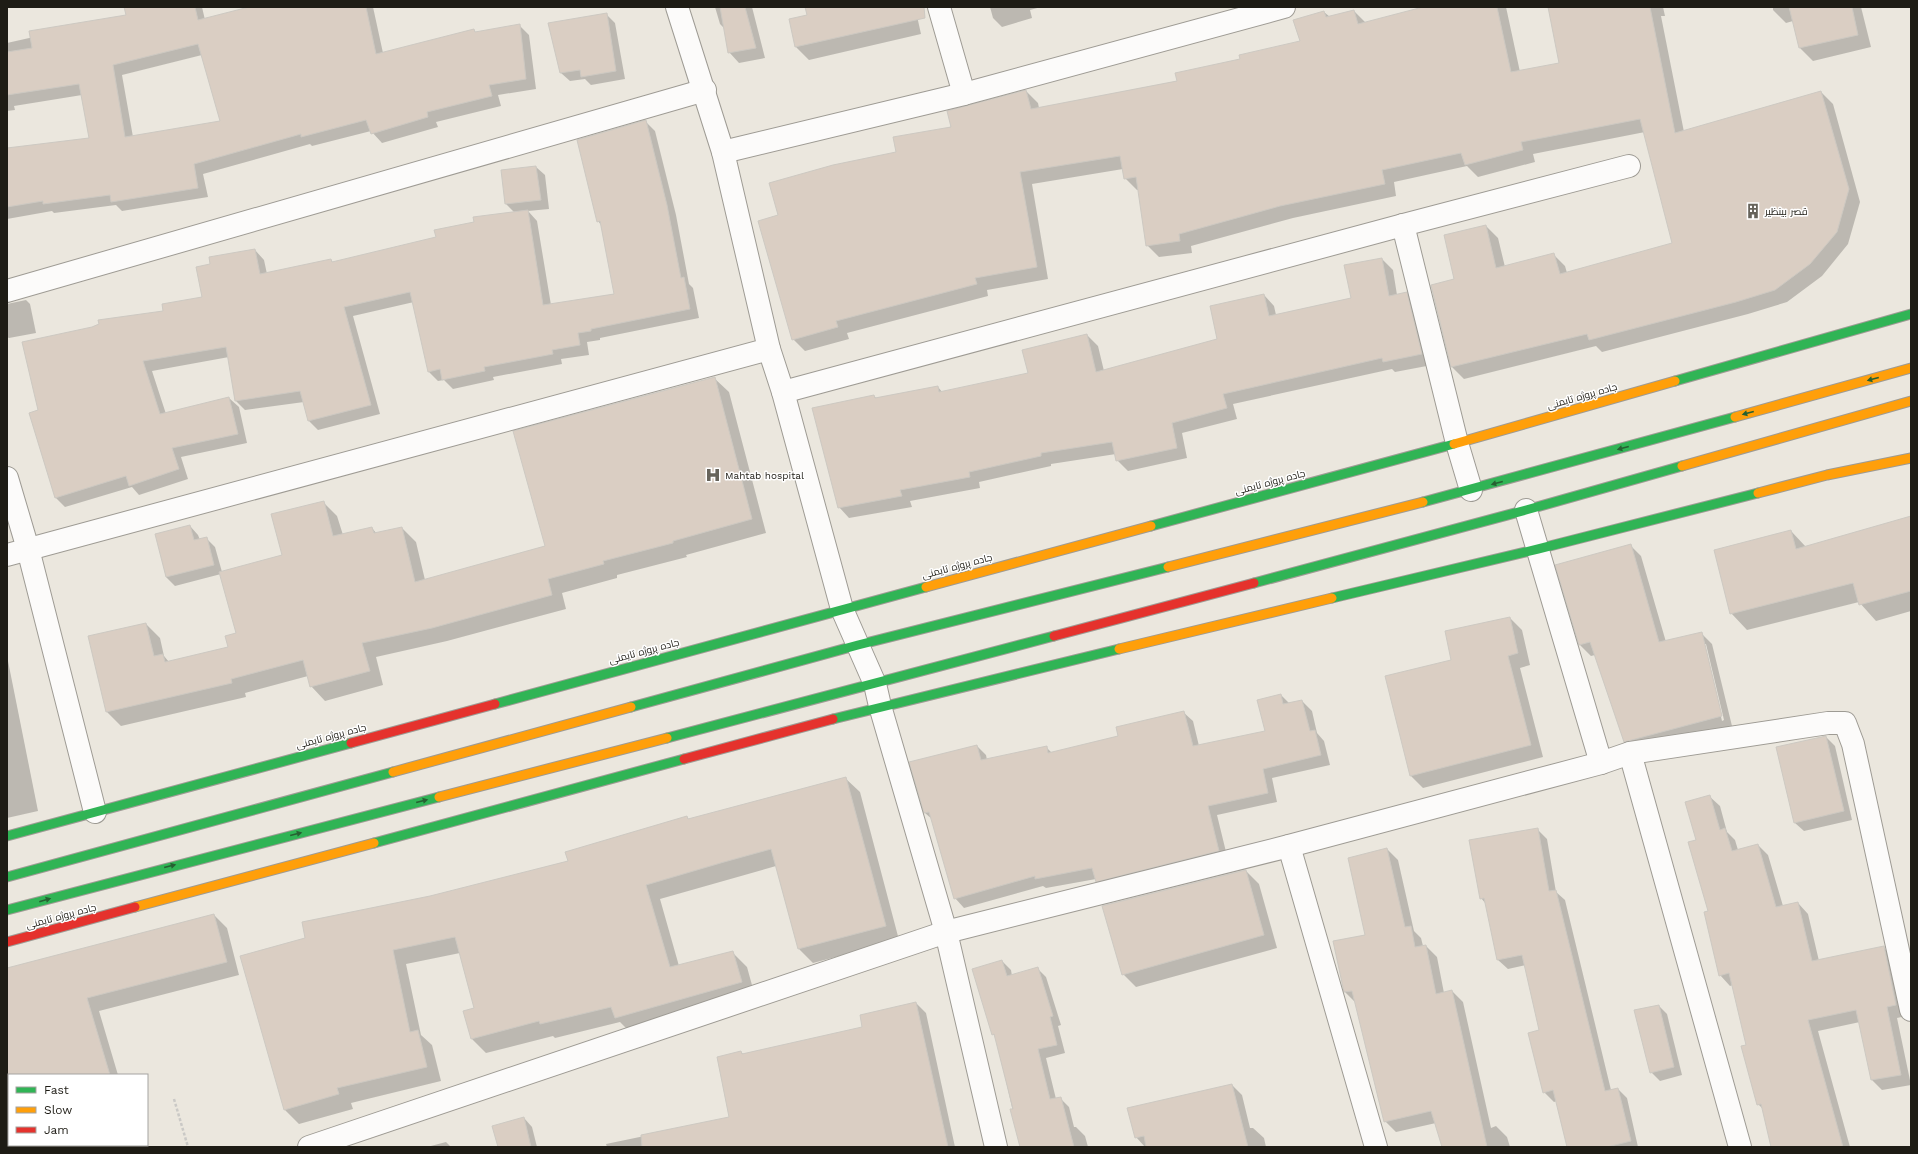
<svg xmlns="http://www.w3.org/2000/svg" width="1918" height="1154" viewBox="0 0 1918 1154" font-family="'Work Sans',Cairo,sans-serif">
	<rect width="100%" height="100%" fill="#ebe7de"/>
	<g fill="#0003" fill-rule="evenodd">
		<path d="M 125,7 L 202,7 L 205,20 L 253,7 L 373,7 L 383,53 L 474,31 L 476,33 L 519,25 L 529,35 L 536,89 L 498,95 L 501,106 L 436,122 L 438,127 L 382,143 L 371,131 L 312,146 L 310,144 L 203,174 L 208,197 L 122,211 L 116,205 L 54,213 L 52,211 L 7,219 L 7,149 L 90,139 L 82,95 L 14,106 L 15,110 L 7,111 L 7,43 L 127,16 ZM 202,55 L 222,122 L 133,137 L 122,75 Z"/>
		<polygon points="715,7 752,7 765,58 739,63 729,52 725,29 720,24"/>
		<polygon points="806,7 915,7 921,34 809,60 796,47 809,16"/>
		<polygon points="990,7 1041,7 1030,10 1032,18 1002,27 993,18"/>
		<polygon points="1430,7 1506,7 1520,72 1560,64 1549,7 1663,7 1665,16 1661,16 1684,132 1821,92 1833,104 1860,202 1848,244 1822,276 1787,302 1748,314 1602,352 1596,346 1464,379 1452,367 1455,280 1486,226 1498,238 1505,267 1553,254 1565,266 1567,273 1673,244 1645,132 1533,154 1535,162 1478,177 1467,166 1394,182 1396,196 1293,218 1191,246 1192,253 1159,257 1147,245 1139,190 1137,190 1125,178 1123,169 1032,184 1048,279 987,290 988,296 847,333 849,339 805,351 793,339 779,216 897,152 1026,91 1038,103 1039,108 1178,81 1301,42 1324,12 1330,17 1354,11 1366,23"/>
		<polygon points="1773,7 1861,7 1871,47 1813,61 1800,48 1793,21 1786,23 1773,10"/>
		<polygon points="606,14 615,23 625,79 591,85 585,79 570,81 561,73"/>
		<polygon points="645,121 655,131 676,215 689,284 693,288 699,318 600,338 600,340 587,342 589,355 561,359 562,364 493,377 494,380 453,389 444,380 438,381 429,372 414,302 353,316 380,414 318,430 309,421 304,402 245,410 235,400 229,357 152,371 166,414 229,398 239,407 247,443 181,457 188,479 139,495 132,487 65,507 55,497 39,411 164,311 203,298 212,265 255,250 264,260 267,274 331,260 333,263 437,238 475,223 515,213 506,204 536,167 545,175 549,209 528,211 537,221 551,305 615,294 601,225 598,221"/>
		<polygon points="1382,259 1393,270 1397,295 1406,293 1417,304 1432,365 1395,372 1392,369 1233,404 1237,419 1182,433 1187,458 1128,471 1117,460 1116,454 1051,464 1051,466 979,482 980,488 910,501 912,507 849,518 839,507 874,396 876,398 938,387 943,393 1029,374 1087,335 1098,346 1104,371 1218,340 1264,295 1274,306 1276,315 1352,298"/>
		<polygon points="26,300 30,304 36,333 9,338 7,337 7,304"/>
		<polygon points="714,378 729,392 766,533 686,555 687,557 617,575 617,578 562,593 566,609 447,641 376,657 383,685 325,701 311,686 308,676 245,693 246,697 121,726 107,712 89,637 146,624 160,638 164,656 169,662 229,648 237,634 221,574 175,586 166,577 156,534 190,526 198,535 200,540 206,538 215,547 222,572 284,555 323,502 337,516 343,535 372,528 377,534 402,528 416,542 425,580 547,546"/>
		<polygon points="1911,517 1911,611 1876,621 1859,602 1747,630 1731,613 1791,531 1806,547"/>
		<path d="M 1630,545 L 1641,556 L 1666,642 L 1701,633 L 1712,644 L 1732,726 L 1636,752 L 1625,741 L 1595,655 L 1591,656 L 1580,645 L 1557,566 ZM 1704,644 L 1706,644 L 1724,720 L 1722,721 Z"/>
		<polygon points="1510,618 1522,630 1530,665 1520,668 1543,757 1423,788 1411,776 1452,660"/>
		<polygon points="7,656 38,811 7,818"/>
		<polygon points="1281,695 1290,704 1302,701 1312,711 1317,733 1324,741 1330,765 1272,778 1277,802 1217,815 1228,860 1106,891 1096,879 1046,888 1043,886 964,908 955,898 933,820 925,813 911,763 977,746 986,755 987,760 1046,747 1052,753 1119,736 1183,712 1193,721 1199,746 1266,732"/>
		<polygon points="1826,737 1835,746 1852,820 1804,831 1795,823"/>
		<polygon points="845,778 860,792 899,940 813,963 799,949 776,866 660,899 679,966 732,952 747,967 755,996 630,1032 620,1022 555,1038 553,1036 486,1053 472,1039 475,1009 460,953 406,964 421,1035 432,1045 441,1081 351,1103 353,1109 299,1124 285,1110 307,938 431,897 569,861 687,817 689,820"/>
		<polygon points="1709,796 1720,806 1727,832 1735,840 1738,850 1758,845 1768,855 1783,906 1798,903 1808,914 1819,961 1883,947 1894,958 1906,1016 1897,1018 1911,1085 1882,1090 1872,1080 1860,1022 1818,1031 1850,1147 1772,1147 1764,1110 1758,1104 1747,1045 1733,985 1730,986 1720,975 1697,841"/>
		<polygon points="1537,829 1547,839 1556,892 1565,900 1611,1090 1618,1089 1627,1098 1638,1147 1568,1147 1557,1101 1554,1102 1544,1092 1541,1031 1526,965 1508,969 1498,960 1486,904 1481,898"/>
		<polygon points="1387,849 1398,860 1414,931 1421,938 1423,946 1426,946 1437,957 1444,993 1452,991 1463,1002 1491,1128 1496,1126 1507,1137 1510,1147 1443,1147 1436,1123 1396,1132 1385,1121 1356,1003 1345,992 1334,941 1367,935"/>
		<polygon points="1246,871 1259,884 1277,948 1136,987 1123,974"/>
		<polygon points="214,915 227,928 239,975 99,1011 118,1075 9,1075 9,1141 7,1141 7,969"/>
		<polygon points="1002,961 1011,970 1012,976 1037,968 1046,977 1061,1025 1058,1026 1065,1053 1046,1058 1056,1099 1060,1098 1069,1107 1074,1127 1076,1127 1085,1136 1088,1147 1021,1147 996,1037 993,1034"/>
		<polygon points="916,1003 926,1013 955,1147 607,1147 606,1144 731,1118 741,1052 743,1054 864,1028"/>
		<polygon points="1659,1006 1667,1014 1682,1075 1660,1081 1651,1072"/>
		<polygon points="1232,1085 1242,1095 1250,1128 1253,1128 1264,1138 1266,1147 1145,1147 1136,1137"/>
		<polygon points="524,1118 532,1127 537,1147 506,1147"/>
		<polygon points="446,1142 451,1147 427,1147"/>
	</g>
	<g fill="#dacec3" stroke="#cdc9c2" fill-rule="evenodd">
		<path d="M 124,7 L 195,7 L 198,20 L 249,7 L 366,7 L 376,54 L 474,29 L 475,32 L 520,24 L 526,79 L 489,85 L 492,96 L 427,112 L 428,117 L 371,134 L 366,120 L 301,137 L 301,134 L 194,164 L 198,188 L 111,202 L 110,195 L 43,204 L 43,201 L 7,207 L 7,148 L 89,138 L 79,84 L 7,95 L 7,52 L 32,48 L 29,31 L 126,15 ZM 198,44 L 220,121 L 125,137 L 113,65 Z"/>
		<polygon points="720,7 745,7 756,48 728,53"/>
		<polygon points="805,7 924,7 925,18 795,47 789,19 807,15"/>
		<polygon points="1423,7 1497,7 1511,72 1559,63 1548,7 1650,7 1675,133 1821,91 1849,189 1837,232 1810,264 1775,290 1736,302 1589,340 1587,334 1451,367 1431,285 1454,279 1444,235 1486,225 1496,268 1554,253 1560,274 1672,243 1640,119 1521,142 1523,150 1465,165 1461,153 1382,170 1385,184 1280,206 1179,234 1180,241 1146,246 1136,177 1124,179 1120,156 1020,172 1037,267 975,278 977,284 836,321 838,327 792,340 758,221 778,215 769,183 833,165 896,152 893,137 951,127 947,111 1026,90 1031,109 1177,81 1175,73 1240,59 1239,55 1300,41 1293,20 1324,11 1326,17 1354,10 1358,24"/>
		<polygon points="1789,7 1852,7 1858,35 1799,48"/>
		<polygon points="607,13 616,71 581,77 580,70 560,73 548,23"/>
		<polygon points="646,120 667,205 681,278 684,277 690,309 591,329 591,331 578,333 580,345 552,350 553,354 484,367 485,371 442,380 440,369 428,372 410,292 344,307 371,405 308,421 300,391 235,401 226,347 143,361 160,414 229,397 238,434 172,448 179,469 129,486 126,476 55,498 29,413 38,410 22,342 92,327 99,324 98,320 163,311 162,304 202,297 196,267 210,264 209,257 255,249 260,274 331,259 332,262 436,237 434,230 474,222 473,217 528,210 543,305 614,294 600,221 597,222 577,140"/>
		<polygon points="536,166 541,200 505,204 501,170"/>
		<polygon points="1382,258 1389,296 1407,292 1422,354 1383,362 1382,358 1223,394 1227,408 1172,423 1177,448 1116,461 1112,442 1041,453 1041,456 969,472 970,477 900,490 902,496 838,508 812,408 874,395 875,398 938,386 939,392 1028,373 1022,350 1087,334 1096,372 1217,339 1210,306 1264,294 1269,316 1351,298 1344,265"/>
		<polygon points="715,377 752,519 673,541 673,543 603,561 604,564 548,579 552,595 432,628 362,643 370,671 310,687 303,660 231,679 232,683 106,712 88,636 146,623 154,656 163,654 165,662 228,647 225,636 236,633 219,572 282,555 271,514 324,501 333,536 372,527 374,533 402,527 415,582 545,546 513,431"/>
		<polygon points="1911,516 1911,591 1859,605 1853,583 1730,614 1714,550 1791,530 1796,549"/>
		<polygon points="190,525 194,540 207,537 214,565 166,577 155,534"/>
		<polygon points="1631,544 1659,642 1702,632 1722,716 1624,742 1590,642 1579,645 1555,565"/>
		<polygon points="1510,617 1518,653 1508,656 1531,745 1410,776 1385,676 1451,660 1445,631"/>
		<polygon points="1281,694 1283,704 1302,700 1310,731 1315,730 1321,755 1263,769 1268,793 1208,806 1219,851 1096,882 1092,868 1035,879 1035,876 954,899 929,812 924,813 909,762 977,745 981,760 1047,746 1048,753 1118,736 1116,727 1184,711 1193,746 1265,731 1257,700"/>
		<polygon points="1826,736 1844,811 1794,823 1776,747"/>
		<polygon points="846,777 886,926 798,949 771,849 724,862 646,885 670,967 733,951 742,982 615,1018 611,1007 540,1024 539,1021 471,1039 463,1011 474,1008 455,937 393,950 410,1032 418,1030 427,1067 337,1088 339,1094 284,1110 240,956 305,938 302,922 430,896 568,861 565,852 687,816 688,819"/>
		<polygon points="1710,795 1720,830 1725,828 1732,851 1758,844 1776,907 1798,902 1812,961 1884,946 1896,1005 1887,1007 1901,1075 1871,1080 1856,1010 1808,1020 1843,1147 1771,1147 1761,1104 1757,1105 1741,1046 1746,1045 1729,973 1719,976 1704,912 1708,911 1688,842 1696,840 1685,802"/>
		<polygon points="1538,828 1549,891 1556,890 1605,1091 1618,1088 1631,1141 1607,1147 1567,1147 1553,1090 1543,1093 1528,1033 1539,1030 1522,955 1497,960 1484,898 1480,899 1469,840"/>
		<polygon points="1387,848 1405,927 1411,926 1415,947 1426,945 1436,994 1452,990 1487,1147 1442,1147 1431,1111 1384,1122 1352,991 1344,992 1333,941 1365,935 1348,858"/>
		<polygon points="1246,870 1264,935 1122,975 1102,906"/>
		<polygon points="214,914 227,962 87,998 110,1075 7,1075 7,968"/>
		<polygon points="1002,960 1007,976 1038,967 1053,1016 1050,1017 1057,1045 1038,1049 1050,1099 1061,1097 1074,1147 1020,1147 1010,1109 1013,1109 994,1034 992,1035 972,969"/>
		<polygon points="916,1002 948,1147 642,1147 641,1135 729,1117 717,1057 741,1051 742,1054 862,1027 860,1015"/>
		<polygon points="1659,1005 1674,1067 1650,1073 1634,1010"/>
		<polygon points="1232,1084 1248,1147 1146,1147 1144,1136 1135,1138 1127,1108"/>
		<polygon points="524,1117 531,1147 498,1147 492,1126"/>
	</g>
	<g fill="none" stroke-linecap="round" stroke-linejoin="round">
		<g stroke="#9e9b94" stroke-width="24">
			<g id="street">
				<polyline points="677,7 723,152 769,349 783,392 842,609 875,684 880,706 946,932 996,1147"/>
				<polyline points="939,7 964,94"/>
				<polyline points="723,152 964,94 1284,7"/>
				<polyline points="1403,225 1457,443 1471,490"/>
				<polyline points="7,291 705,90"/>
				<polyline points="783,392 1403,225 1629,166"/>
				<polyline points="7,478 28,549 95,812"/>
				<polyline points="1526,510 1601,763"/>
				<polyline points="7,555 769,349"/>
				<polyline points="1630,753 1740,1147"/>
				<polyline points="1289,846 1376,1147"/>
				<polyline points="309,1147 946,932 1289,846 1601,763 1630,753 1828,723 1845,723 1853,744 1911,1010"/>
			</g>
		</g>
		<g stroke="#9e9b94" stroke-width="11">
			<g id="fast">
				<polyline points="1675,381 1911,314"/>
				<polyline points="1423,502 1735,417"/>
				<polyline points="1151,526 1454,444"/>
				<polyline points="1254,583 1526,510 1682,466"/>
				<polyline points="1332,598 1538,549 1758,493"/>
				<polyline points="495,704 926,587"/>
				<polyline points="631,707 858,645 1168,567"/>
				<polyline points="833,719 1119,649"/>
				<polyline points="667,738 1054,636"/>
				<polyline points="7,836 351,743"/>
				<polyline points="374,843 684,759"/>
				<polyline points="7,877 393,772"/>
				<polyline points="7,910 439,797"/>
			</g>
		</g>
		<g stroke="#9e9b94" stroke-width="11">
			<g id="slow">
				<polyline points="1735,417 1911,368"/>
				<polyline points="1454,444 1675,381"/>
				<polyline points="1682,466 1911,401"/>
				<polyline points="1758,493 1827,475 1911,458"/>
				<polyline points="1168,567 1423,502"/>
				<polyline points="926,587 1151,526"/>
				<polyline points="1119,649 1332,598"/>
				<polyline points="393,772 631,707"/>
				<polyline points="439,797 667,738"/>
				<polyline points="135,907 374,843"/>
			</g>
		</g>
		<g stroke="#9e9b94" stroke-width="11">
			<g id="jam">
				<polyline points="1054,636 1254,583"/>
				<polyline points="351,743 495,704"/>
				<polyline points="684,759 833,719"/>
				<polyline points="7,942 135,907"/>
			</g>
		</g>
		<polyline stroke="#cac9c6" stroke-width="2.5" stroke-dasharray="3 2" stroke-linecap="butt" points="174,1099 188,1147"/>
		<use href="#street" stroke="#fcfbfa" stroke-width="22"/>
		<use href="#fast" stroke="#30b455" stroke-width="9"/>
		<use href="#slow" stroke="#ff9f0a" stroke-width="9"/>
		<use href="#jam" stroke="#e5322d" stroke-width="9"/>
	</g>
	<defs><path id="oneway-solid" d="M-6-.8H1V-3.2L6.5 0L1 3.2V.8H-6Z"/></defs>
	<g fill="#266032">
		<use href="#oneway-solid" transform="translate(1873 379) rotate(165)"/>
		<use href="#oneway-solid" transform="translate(1748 413) rotate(165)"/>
		<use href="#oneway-solid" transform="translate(1623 448) rotate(165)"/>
		<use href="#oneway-solid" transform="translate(1497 483) rotate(165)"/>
		<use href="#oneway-solid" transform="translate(422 801) rotate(-14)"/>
		<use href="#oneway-solid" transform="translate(296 834) rotate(-14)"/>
		<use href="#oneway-solid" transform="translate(170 866) rotate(-14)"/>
		<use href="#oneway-solid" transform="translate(45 900) rotate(-16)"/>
	</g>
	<defs>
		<g id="building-bare" transform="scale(1.2)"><path d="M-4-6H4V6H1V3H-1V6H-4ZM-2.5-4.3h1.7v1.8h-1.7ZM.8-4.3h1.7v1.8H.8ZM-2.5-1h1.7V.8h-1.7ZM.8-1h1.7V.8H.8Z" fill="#66635b" stroke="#fff" stroke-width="2.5" paint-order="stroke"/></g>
		<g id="hospital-bare" transform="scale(1.2)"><path d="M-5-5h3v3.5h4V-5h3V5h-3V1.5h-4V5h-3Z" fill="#66635b" stroke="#fff" stroke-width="2.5" paint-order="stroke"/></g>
	</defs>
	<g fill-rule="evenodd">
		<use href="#building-bare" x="1753" y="211"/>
		<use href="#hospital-bare" x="713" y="475"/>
	</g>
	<g text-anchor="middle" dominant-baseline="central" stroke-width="3" stroke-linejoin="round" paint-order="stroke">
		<g font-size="10" fill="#1e1c15" stroke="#fff" text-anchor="start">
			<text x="1765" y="211">قصر بینظیر</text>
			<text x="725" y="475">Mahtab hospital</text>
		</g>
		<g font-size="10" fill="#1e1c15" stroke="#fff">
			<text transform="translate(1582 396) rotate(-16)">جاده پروژه تایمنی</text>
			<text transform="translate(1270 482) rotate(-15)">جاده پروژه تایمنی</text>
			<text transform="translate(957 566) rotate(-15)">جاده پروژه تایمنی</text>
			<text transform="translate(644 651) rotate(-15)">جاده پروژه تایمنی</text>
			<text transform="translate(331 736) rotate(-15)">جاده پروژه تایمنی</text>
			<text transform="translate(61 916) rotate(-15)">جاده پروژه تایمنی</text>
		</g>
	</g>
	<rect width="1918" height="1154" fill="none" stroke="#1e1c15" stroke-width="16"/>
	<rect x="8" y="1074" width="140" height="72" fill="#ffffff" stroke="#a5a4a1"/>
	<rect x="16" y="1087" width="20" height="6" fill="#30b455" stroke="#a5a4a1"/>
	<text x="44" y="1094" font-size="12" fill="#1e1c15">Fast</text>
	<rect x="16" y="1107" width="20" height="6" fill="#ff9f0a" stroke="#a5a4a1"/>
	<text x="44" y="1114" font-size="12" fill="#1e1c15">Slow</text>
	<rect x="16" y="1127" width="20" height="6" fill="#e5322d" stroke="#a5a4a1"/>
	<text x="44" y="1134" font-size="12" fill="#1e1c15">Jam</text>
</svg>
